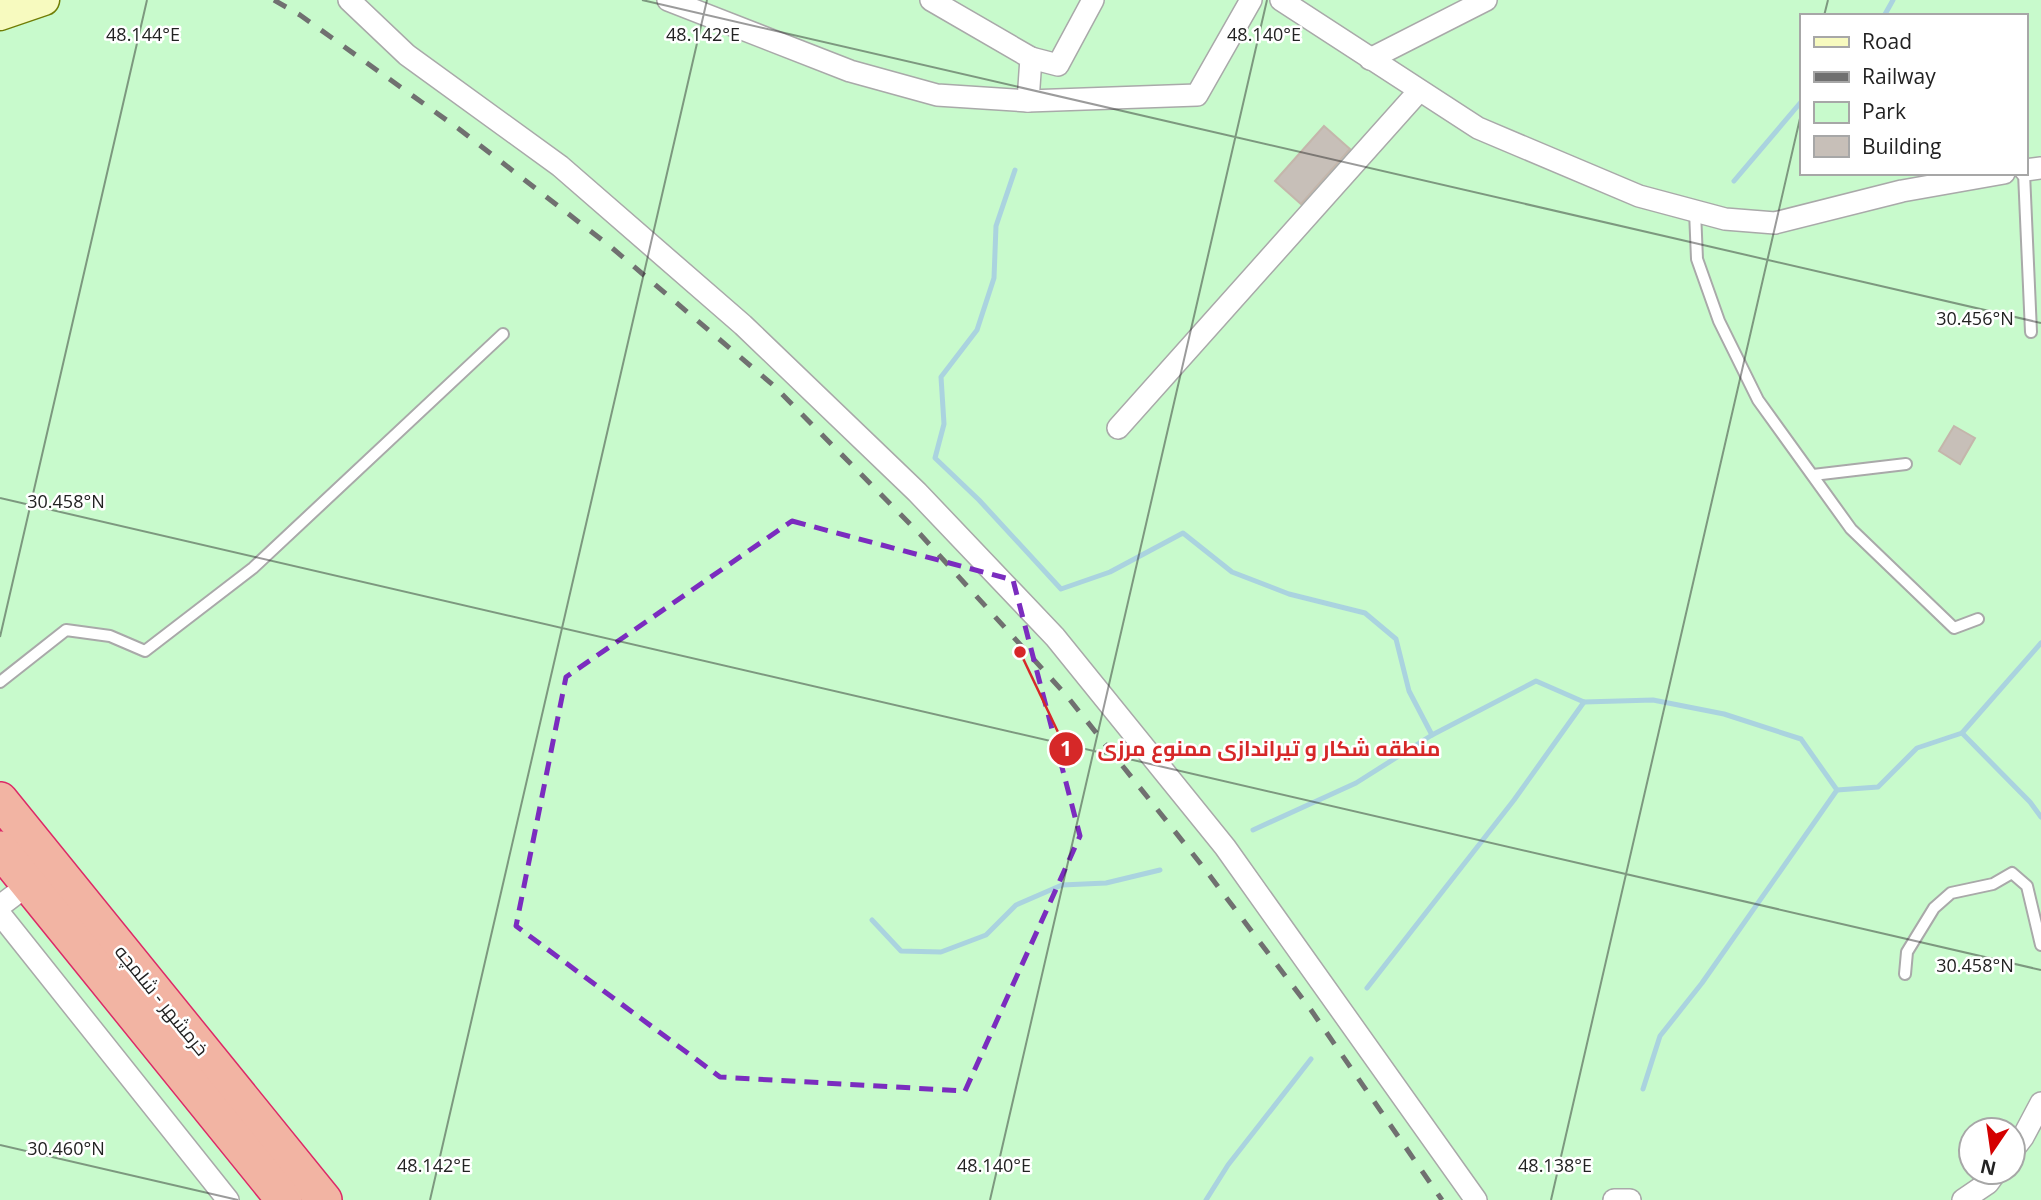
<svg xmlns="http://www.w3.org/2000/svg" width="2041" height="1200" viewBox="0 0 2041 1200" font-family="'Open Sans',Cairo,sans-serif">
	<rect width="100%" height="100%" fill="#f2efe9"/>
	<path fill="#c8facc" fill-rule="evenodd" d="M 0,0 L 2041,0 L 2041,1200 L 0,1200 ZM 1801,16 L 2025,16 L 2025,173 L 1801,173 ZM 1971,1130 L 2013,1130 L 2013,1172 L 1971,1172 Z"/>
	<g fill="none" stroke-linecap="round" stroke-linejoin="round">
		<g stroke="#aad3df" stroke-width="5">
			<polyline points="1884,16 1893,0"/>
			<polyline points="1015,170 996,226 994,278 977,330 941,377 944,424 935,458 979,500 1061,589 1110,572 1183,533 1232,572 1289,594 1365,613 1396,639 1409,691 1432,735"/>
			<polyline points="1734,181 1801,102"/>
			<polyline points="1962,733 2030,802 2041,817"/>
			<polyline points="1253,830 1356,783 1432,735 1536,681 1584,702 1653,700 1724,714 1801,739 1837,790 1878,787 1917,748 1962,733 2041,643"/>
			<polyline points="872,920 901,951 941,952 986,935 1016,905 1062,885 1106,883 1160,870"/>
			<polyline points="1367,988 1514,800 1584,702"/>
			<polyline points="1643,1089 1660,1036 1702,983 1837,790"/>
			<polyline points="1206,1200 1228,1165 1311,1059"/>
		</g>
	</g>
	<g fill="#c7bfb8" stroke="#c4b6ab" stroke-width="2">
		<polygon points="1324,126 1350,149 1301,204 1275,181"/>
		<polygon points="1954,426 1975,438 1960,464 1939,451"/>
	</g>
	<g fill="none" stroke-linecap="round" stroke-linejoin="round">
		<g stroke="#a9a9a9" stroke-width="14">
			<g id="service">
				<polyline points="2024,173 2031,332"/>
				<polyline points="1695,211 1697,259 1719,321 1758,400 1851,529 1954,628 1978,619"/>
				<polyline points="1813,475 1906,464"/>
				<polyline points="0,682 66,630 110,636 145,651 253,568 503,334"/>
				<polyline points="1905,974 1907,952 1934,908 1951,893 1993,884 2012,873 2027,886 2041,945"/>
			</g>
		</g>
		<g stroke="#a9a9a9" stroke-width="24">
			<g id="minor">
				<polyline points="349,0 407,55 560,166 743,325 917,492 1055,637 1225,847 1476,1200"/>
				<polyline points="668,0 850,71 937,95 1028,101 1197,95 1251,0"/>
				<polyline points="931,0 1031,58 1028,101"/>
				<polyline points="1281,0 1478,128 1639,196 1725,219 1775,223 1902,191 2004,173"/>
				<polyline points="1031,58 1058,65 1093,0"/>
				<polyline points="1370,59 1486,0"/>
				<polyline points="2025,170 2041,168"/>
				<polyline points="1118,428 1419,91"/>
				<polyline points="0,906 29,884"/>
				<polyline points="0,914 228,1200"/>
				<polyline points="2013,1150 2023,1137 2041,1103"/>
				<polyline points="1614,1200 1630,1200"/>
				<polyline points="1963,1200 1988,1183 1996,1172"/>
			</g>
		</g>
		<g stroke="#707d05" stroke-width="33">
			<polyline id="secondary" points="0,15 44,0"/>
		</g>
		<g stroke="#dc2a67" stroke-width="38">
			<g id="trunk">
				<polyline points="0,800 324,1200"/>
				<polyline points="0,849 284,1200"/>
			</g>
		</g>
		<use href="#service" stroke="#fff" stroke-width="10"/>
		<use href="#minor" stroke="#fff" stroke-width="21"/>
		<use href="#secondary" stroke="#f7fabf" stroke-width="30"/>
		<use href="#trunk" stroke="#f2b4a3" stroke-width="35"/>
		<polyline stroke="#707070" stroke-width="5" stroke-dasharray="14 14" stroke-linecap="butt" points="274,0 300,15 459,129 611,247 773,385 920,534 1066,695 1204,868 1311,1010 1442,1200"/>
	</g>
	<path fill="none" stroke="#7b2cbf" stroke-width="5" stroke-dasharray="14 9" stroke-linejoin="round" d="M 792,521 L 1013,580 L 1080,836 L 965,1091 L 720,1077 L 516,926 L 566,677 Z"/>
	<path fill="none" stroke="#222" stroke-width="2" stroke-opacity="0.45" d="M 642,0 L 2041,323M 1824,16 L 1828,0M 0,498 L 2041,970M 0,637 L 147,0M 0,1145 L 238,1200M 430,1200 L 707,0M 990,1200 L 1267,0M 1551,1200 L 1801,114"/>
	<g text-anchor="middle" dominant-baseline="central" stroke-width="5" stroke-linejoin="round" paint-order="stroke">
		<g font-size="19" fill="#222" stroke="#fff">
			<text transform="translate(162 1000) rotate(51)">خرمشهر - شلمچه</text>
		</g>
	</g>
	<g font-size="18" text-anchor="middle" fill="#222" stroke="#fff" stroke-width="5" stroke-linejoin="round" paint-order="stroke">
		<text x="143" y="41">48.144°E</text>
		<text x="703" y="41">48.142°E</text>
		<text x="1264" y="41">48.140°E</text>
		<text x="1975" y="325">30.456°N</text>
		<text x="66" y="508">30.458°N</text>
		<text x="1975" y="972">30.458°N</text>
		<text x="66" y="1155">30.460°N</text>
		<text x="434" y="1172">48.142°E</text>
		<text x="994" y="1172">48.140°E</text>
		<text x="1555" y="1172">48.138°E</text>
	</g>
	<path fill="none" stroke="#d62828" stroke-width="2.5" d="M1020 652L1066 749"/>
	<g fill="#d62828" stroke="#fff" stroke-width="2.5">
		<circle cx="1020" cy="652" r="7"/>
		<circle cx="1066" cy="749" r="18"/>
	</g>
	<g font-size="21" text-anchor="middle" font-weight="bold" fill="#fff">
		<text x="1066" y="756">1</text>
	</g>
	<g font-size="21" text-anchor="middle" font-weight="bold" fill="#d62828" stroke="#fff" stroke-width="5" stroke-linejoin="round" paint-order="stroke">
		<text x="1269" y="756">منطقه شکار و تیراندازی ممنوع مرزی</text>
	</g>
	<rect x="1800" y="14" width="228" height="161" fill="#ffffff" stroke="#a7a7a7" stroke-width="2"/>
	<rect x="1814" y="37" width="35" height="10" fill="#f7fabf" stroke="#a7a7a7" stroke-width="2"/>
	<text x="1862" y="49" font-size="21" fill="#222222">Road</text>
	<rect x="1814" y="72" width="35" height="10" fill="#707070" stroke="#a7a7a7" stroke-width="2"/>
	<text x="1862" y="84" font-size="21" fill="#222222">Railway</text>
	<rect x="1814" y="102" width="35" height="21" fill="#c8facc" stroke="#a7a7a7" stroke-width="2"/>
	<text x="1862" y="119" font-size="21" fill="#222222">Park</text>
	<rect x="1814" y="136" width="35" height="21" fill="#c7bfb8" stroke="#a7a7a7" stroke-width="2"/>
	<text x="1862" y="154" font-size="21" fill="#222222">Building</text>
	<g transform="translate(1992 1151) rotate(193)"><circle r="33" fill="#ffffff" stroke="#a7a7a7" stroke-width="2"/>
	<path d="M0-5L12 26L0 18L-12 26Z" fill="#d40000"/>
	<text y="-10" font-size="19" font-weight="bold" text-anchor="middle" fill="#222222">N</text>
	</g>
</svg>
